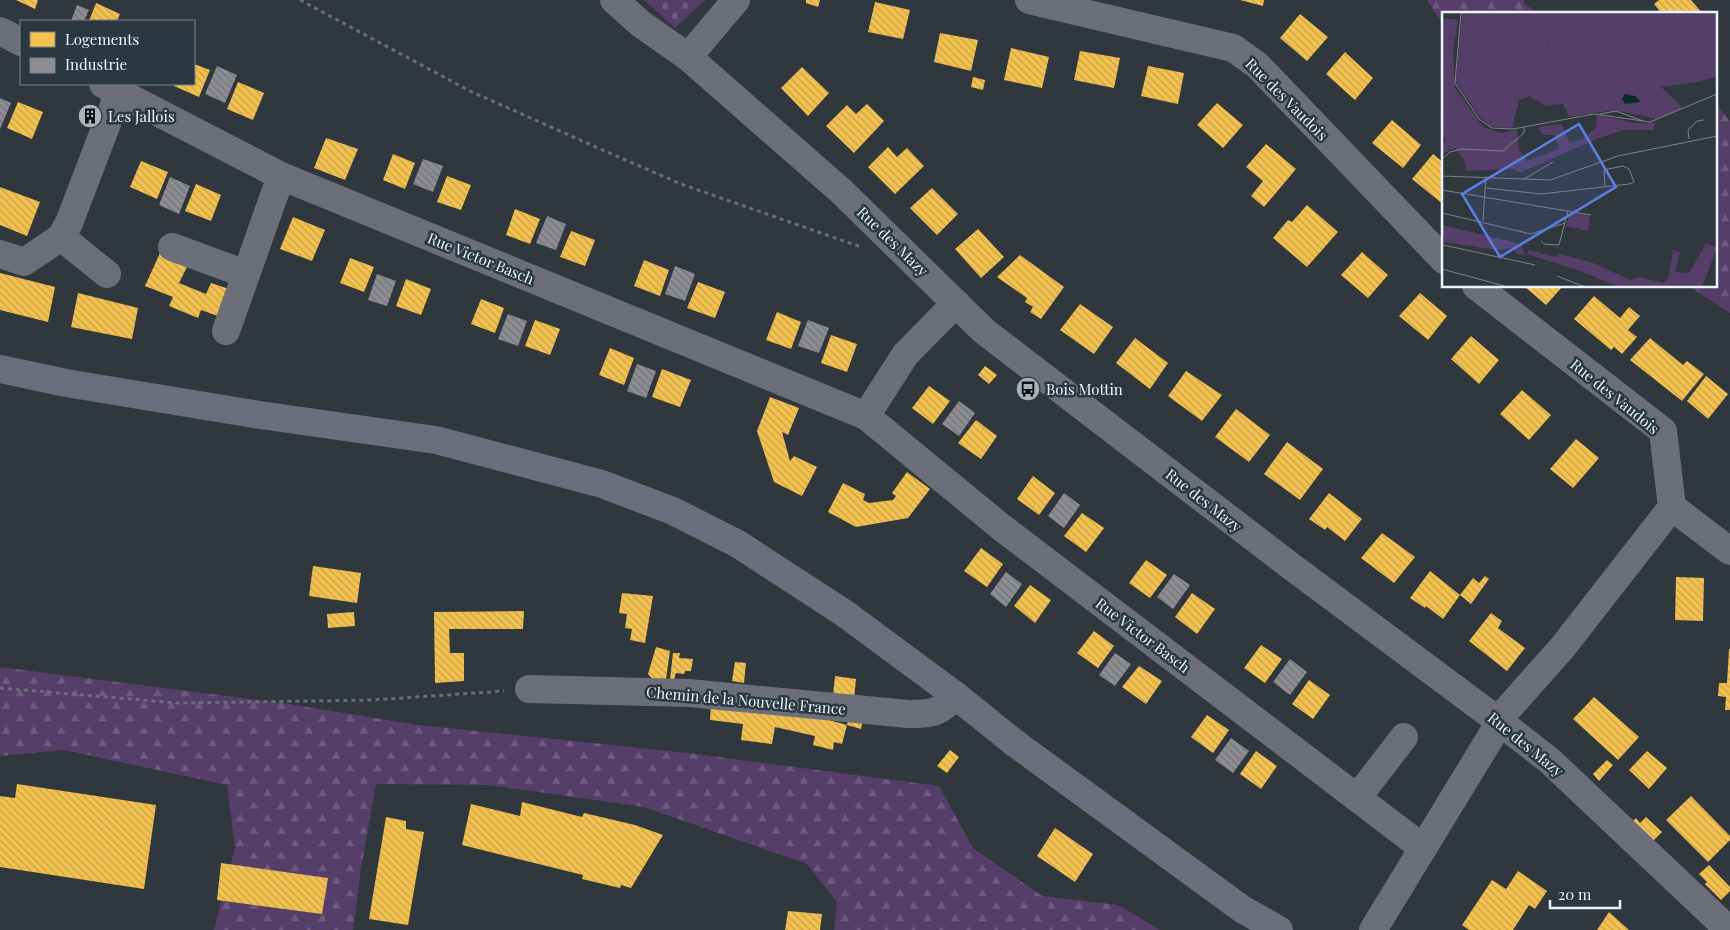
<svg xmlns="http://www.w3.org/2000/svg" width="1730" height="930" viewBox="0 0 1730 930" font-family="'Playfair Display',serif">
	<defs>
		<pattern id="forest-firs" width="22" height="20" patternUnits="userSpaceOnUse" patternTransform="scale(1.25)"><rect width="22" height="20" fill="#553f69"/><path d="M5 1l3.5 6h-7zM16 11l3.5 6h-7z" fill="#6e5b7f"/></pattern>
		<pattern id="cemetery-stones" width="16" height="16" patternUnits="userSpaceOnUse" patternTransform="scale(1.25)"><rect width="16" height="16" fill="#553f69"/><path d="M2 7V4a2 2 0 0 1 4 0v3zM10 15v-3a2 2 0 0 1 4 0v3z" fill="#6e5b7f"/></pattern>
		<pattern id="homes-back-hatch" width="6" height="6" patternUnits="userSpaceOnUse" patternTransform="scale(1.25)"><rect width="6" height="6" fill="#f2c14e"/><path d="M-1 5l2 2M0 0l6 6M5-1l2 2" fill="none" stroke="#c7a34e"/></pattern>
		<pattern id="industry-back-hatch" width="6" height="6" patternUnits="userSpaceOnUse" patternTransform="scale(1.25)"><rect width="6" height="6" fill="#8d8d92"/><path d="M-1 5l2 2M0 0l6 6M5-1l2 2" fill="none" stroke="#74767a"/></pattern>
	</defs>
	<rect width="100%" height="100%" fill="#30373d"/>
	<g fill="url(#forest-firs)">
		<polygon points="1427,0 1524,0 1524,4 1541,14 1444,14 1444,26"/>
		<polygon points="1716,104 1730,121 1730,313 1689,286 1716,286"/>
		<polygon points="0,667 282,703 418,725 688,753 939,786 973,848 1042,896 1118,905 1160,930 834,930 837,902 807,864 644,807 488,785 376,784 361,869 353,930 214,930 235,848 227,785 64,750 0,756"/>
	</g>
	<polygon fill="url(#cemetery-stones)" points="644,0 705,0 675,28"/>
	<g fill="url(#homes-back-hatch)">
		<polygon points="16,0 38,0 35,9"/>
		<polygon points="806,0 820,0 818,7 806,3"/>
		<polygon points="1240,0 1264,0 1263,6"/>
		<polygon points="1659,0 1691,0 1703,14 1662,14 1654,4"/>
		<polygon points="875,2 910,10 903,39 868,32"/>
		<polygon points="96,3 120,14 117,21 89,21"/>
		<polygon points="1300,14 1328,37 1307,61 1280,38"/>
		<polygon points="940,33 978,40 971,71 934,62"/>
		<polygon points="1011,48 1049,57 1042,88 1004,80"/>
		<polygon points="1080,51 1120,58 1114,88 1074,80"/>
		<polygon points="1345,52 1373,78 1355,100 1326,74"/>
		<polygon points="194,64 210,70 199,97 174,86 175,84 194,84"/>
		<polygon points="1148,66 1184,73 1178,104 1141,96"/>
		<polygon points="802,67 829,93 808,116 781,88"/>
		<polygon points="973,77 985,80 983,90 971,87"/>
		<polygon points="238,82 264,93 253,120 227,109"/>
		<polygon points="18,102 43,112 32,139 7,128"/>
		<polygon points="1217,103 1243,125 1223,148 1197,125"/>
		<polygon points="867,104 884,121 854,153 826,126 847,105 856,114"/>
		<polygon points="89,109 96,112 92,123 84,120"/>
		<polygon points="1392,120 1421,145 1403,168 1372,143"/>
		<polygon points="326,138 358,149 345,180 314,168"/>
		<polygon points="1266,144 1296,169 1264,207 1251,196 1263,181 1246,167"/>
		<polygon points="888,147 897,157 907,148 924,166 895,194 868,167"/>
		<polygon points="393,154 415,163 405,189 383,180"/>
		<polygon points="1433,154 1444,163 1444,205 1412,179"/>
		<polygon points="141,161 168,172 157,199 130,187"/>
		<polygon points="447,176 471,185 461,210 437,202"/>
		<polygon points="196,184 221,195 211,221 185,211"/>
		<polygon points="0,187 40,202 27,236 0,225"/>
		<polygon points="932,188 958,214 937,235 910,208"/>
		<polygon points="1307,205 1338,232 1307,267 1273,238 1288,220 1292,222"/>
		<polygon points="515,209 540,219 530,244 506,235"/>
		<polygon points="293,217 325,230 312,261 280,249"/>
		<polygon points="978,229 1004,257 981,278 955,249"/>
		<polygon points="571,231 595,240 585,266 560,257"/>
		<polygon points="1362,252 1388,275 1368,298 1341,275"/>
		<polygon points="160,253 188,265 179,283 206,294 211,283 229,289 218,316 201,310 198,318 169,306 173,297 145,286"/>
		<polygon points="1020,255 1064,287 1041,319 1030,312 1033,307 1025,302 1027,298 997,277"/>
		<polygon points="350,258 374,267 364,292 340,283"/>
		<polygon points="644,260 669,270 660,296 634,286"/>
		<polygon points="0,273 55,287 48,322 0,310"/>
		<polygon points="406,279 431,289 421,315 396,306"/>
		<polygon points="698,282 725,292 715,318 687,308"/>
		<polygon points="1524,286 1563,286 1546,305"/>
		<polygon points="78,293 138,308 132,339 71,327"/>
		<polygon points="1420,293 1447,316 1428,340 1399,316"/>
		<polygon points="1594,296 1620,318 1629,307 1640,316 1628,330 1637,337 1622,354 1614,347 1611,350 1574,319"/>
		<polygon points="481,299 504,308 495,333 471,324"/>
		<polygon points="1080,304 1113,327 1094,354 1060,330"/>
		<polygon points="777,312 801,322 791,349 766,340"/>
		<polygon points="535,320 560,329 550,355 525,346"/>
		<polygon points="831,335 857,344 847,372 821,363"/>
		<polygon points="1471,336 1499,360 1479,384 1451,359"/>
		<polygon points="1135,338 1168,363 1150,389 1116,363"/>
		<polygon points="1650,338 1683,365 1687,361 1704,374 1682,401 1630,360"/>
		<polygon points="610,348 634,358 624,385 599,375"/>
		<polygon points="985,366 997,375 989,384 978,375"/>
		<polygon points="662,369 691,380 680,407 652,397"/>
		<polygon points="1186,371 1222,395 1202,421 1168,396"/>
		<polygon points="1706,376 1728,394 1708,419 1687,401"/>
		<polygon points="929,386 950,401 933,424 912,408"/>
		<polygon points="1522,390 1551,415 1529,440 1500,414"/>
		<polygon points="770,397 799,408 788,435 782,432 790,461 794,456 817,467 802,496 774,482 757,431"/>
		<polygon points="1236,409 1270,435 1249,462 1215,437"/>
		<polygon points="976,420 997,436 981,459 958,443"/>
		<polygon points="1576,439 1599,458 1573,488 1550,469"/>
		<polygon points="1287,442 1323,469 1300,500 1264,474"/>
		<polygon points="907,472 930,489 908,518 856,527 828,512 843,483 865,494 863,500 869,503 893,500 896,496 892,493"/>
		<polygon points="1033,476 1055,493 1039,515 1017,499"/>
		<polygon points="1329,493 1362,519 1345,541 1327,527 1325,530 1309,519"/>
		<polygon points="1082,513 1104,528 1086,552 1064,536"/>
		<polygon points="1382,533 1415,557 1394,583 1361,558"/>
		<polygon points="981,548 1003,564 987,587 964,571"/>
		<polygon points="1146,560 1167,575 1150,598 1129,583"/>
		<polygon points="313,566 361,573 357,603 309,596"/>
		<polygon points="1430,571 1460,595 1473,578 1479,583 1485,576 1489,579 1471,604 1460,595 1443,619 1426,606 1425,608 1410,598"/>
		<polygon points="1676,577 1704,578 1703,621 1675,620"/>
		<polygon points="1030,585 1051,600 1035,623 1014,606"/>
		<polygon points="622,593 653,596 645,643 630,640 632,629 625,628 627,614 619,613"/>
		<polygon points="1192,593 1215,609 1197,634 1175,617"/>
		<polygon points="524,611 523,629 449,629 450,653 464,653 464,681 435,683 434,612"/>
		<polygon points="354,612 355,626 328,628 327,614"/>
		<polygon points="1491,613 1502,621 1498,628 1525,648 1507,671 1469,641"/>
		<polygon points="1094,631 1114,646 1098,668 1077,653"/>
		<polygon points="1261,645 1282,659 1265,683 1244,668"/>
		<polygon points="656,647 670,651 665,686 659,686 648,674"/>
		<polygon points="1729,649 1730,649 1730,710 1725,710 1726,697 1718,696 1719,683 1727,683"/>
		<polygon points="673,653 680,653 679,658 693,659 691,671 685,671 684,674 676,673 674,680 670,679"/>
		<polygon points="735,662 746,663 744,683 732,681"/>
		<polygon points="1139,666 1162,681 1146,704 1122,687"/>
		<polygon points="835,676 856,679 854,699 833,696"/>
		<polygon points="1309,680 1330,695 1313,719 1292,704"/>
		<polygon points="1594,697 1639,737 1618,760 1573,719"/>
		<polygon points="711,702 777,706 847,725 842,744 834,742 833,750 813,745 815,736 775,727 772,744 741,740 743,724 710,720"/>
		<polygon points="1207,715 1229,730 1213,753 1191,737"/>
		<polygon points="849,716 863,720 861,729 847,725"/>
		<polygon points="950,750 959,757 947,773 937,766"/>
		<polygon points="1256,751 1277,766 1261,789 1240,774"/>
		<polygon points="1647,751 1667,768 1649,789 1629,770"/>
		<polygon points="1607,760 1613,765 1599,781 1593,774"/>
		<polygon points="17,784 156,805 144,889 0,867 0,796 15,798"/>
		<polygon points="1691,796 1730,836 1730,840 1708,862 1666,820"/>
		<polygon points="522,802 582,817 584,813 635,825 663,835 631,888 621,885 620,888 582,879 583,875 462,845 471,804 520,816"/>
		<polygon points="386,817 406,821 406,829 424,832 408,925 369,919"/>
		<polygon points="1646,817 1662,832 1652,842 1631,823 1636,818 1640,823"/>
		<polygon points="1055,828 1093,854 1075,882 1037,856"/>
		<polygon points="221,863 328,878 322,914 217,900"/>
		<polygon points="1709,865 1730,887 1730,891 1721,900 1705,884 1707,882 1699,874"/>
		<polygon points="1518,871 1547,891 1535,909 1529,905 1513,930 1469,930 1462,925 1492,880 1506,889"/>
		<polygon points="788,911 822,914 820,930 785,930"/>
		<polygon points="1609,912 1629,930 1597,930"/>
	</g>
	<g fill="url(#industry-back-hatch)">
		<polygon points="77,5 89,10 84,21 71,21"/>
		<polygon points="217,66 237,75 225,103 205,94"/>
		<polygon points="0,98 11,103 0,129"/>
		<polygon points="423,159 443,166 433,192 413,184"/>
		<polygon points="170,177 190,186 179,214 159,205"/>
		<polygon points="547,216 566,224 556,250 536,243"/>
		<polygon points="675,266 695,274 685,301 665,294"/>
		<polygon points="377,274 396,281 387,306 368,300"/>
		<polygon points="508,314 527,321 518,346 498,339"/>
		<polygon points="808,320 829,328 819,353 798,346"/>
		<polygon points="637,364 656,371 646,398 627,391"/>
		<polygon points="959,401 975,413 959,436 942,424"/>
		<polygon points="1064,493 1080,505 1064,528 1048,516"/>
		<polygon points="1006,572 1022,584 1006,607 990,594"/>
		<polygon points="1174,574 1190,585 1173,609 1157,597"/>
		<polygon points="1115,653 1131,664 1115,686 1099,675"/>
		<polygon points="1290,659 1307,672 1290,695 1273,682"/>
		<polygon points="1231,738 1249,751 1233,773 1215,760"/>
	</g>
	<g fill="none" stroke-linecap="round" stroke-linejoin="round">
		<g stroke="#6a6e76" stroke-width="3" stroke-dasharray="4 4" stroke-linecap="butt">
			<polyline points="300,0 470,91 607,152 681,184 861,247"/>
			<polyline points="0,688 177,703 373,700 504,691"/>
		</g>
		<g stroke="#6c6e79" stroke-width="28">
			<polyline points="614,0 641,24 688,57 841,191 984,331 1292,567 1500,722 1550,761 1729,930"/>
			<polyline points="1029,0 1233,48 1257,65 1444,260"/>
			<polyline points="0,31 21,42"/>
			<polyline points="688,57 736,0"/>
			<polyline points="103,84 281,176 866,416 1001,527 1423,848"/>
			<polyline points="61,237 107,274"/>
			<polyline points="172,247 246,274"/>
			<polyline points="0,254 24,262 61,237 69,223 114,105 117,91"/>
			<polyline points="1476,286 1663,431 1672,507 1730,551"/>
			<polyline points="226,331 281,176"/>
			<polyline points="866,416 905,355 956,303"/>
			<path d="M 529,689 L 689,693 L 908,714 C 931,714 940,714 955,695"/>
			<polyline points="1357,798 1404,737"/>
			<polyline points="1373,930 1500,722 1505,712 1562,648 1672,507"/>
		</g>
		<polyline stroke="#6b6e7c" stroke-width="28" points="0,369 66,383 260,415 436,440 602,484 673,511 738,544 844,613 955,695 1016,744 1242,909 1279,930"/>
	</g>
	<defs>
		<g id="building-disc" transform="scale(1.25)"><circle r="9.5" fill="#abb2b9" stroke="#2b3842"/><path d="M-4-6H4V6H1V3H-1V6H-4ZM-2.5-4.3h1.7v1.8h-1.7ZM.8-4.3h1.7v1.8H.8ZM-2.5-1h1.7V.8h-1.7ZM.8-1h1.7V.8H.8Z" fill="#111"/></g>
		<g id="bus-disc" transform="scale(1.25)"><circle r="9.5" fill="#abb2b9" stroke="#2b3842"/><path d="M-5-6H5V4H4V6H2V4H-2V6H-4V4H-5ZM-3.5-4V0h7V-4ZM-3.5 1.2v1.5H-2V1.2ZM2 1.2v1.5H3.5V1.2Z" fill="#111"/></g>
	</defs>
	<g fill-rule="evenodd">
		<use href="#building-disc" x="90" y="116"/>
		<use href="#bus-disc" x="1028" y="389"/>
	</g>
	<g text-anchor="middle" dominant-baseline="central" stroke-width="5" stroke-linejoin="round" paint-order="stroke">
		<g font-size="15" fill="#edf5fc" stroke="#2b3842">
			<text transform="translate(1287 99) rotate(45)">Rue des Vaudois</text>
			<text transform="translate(893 241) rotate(44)">Rue des Mazy</text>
			<text transform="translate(481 258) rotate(22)">Rue Victor Basch</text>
			<text transform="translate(1615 396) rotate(39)">Rue des Vaudois</text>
			<text transform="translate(1204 500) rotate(38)">Rue des Mazy</text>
			<text transform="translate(1143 635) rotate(37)">Rue Victor Basch</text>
			<text transform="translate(746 700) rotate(5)">Chemin de la Nouvelle France</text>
			<text transform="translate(1526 744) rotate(39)">Rue des Mazy</text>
		</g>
		<g font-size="15" fill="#edf5fc" stroke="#2b3842" text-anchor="start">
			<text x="108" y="116">Les Jallois</text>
			<text x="1046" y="389">Bois Mottin</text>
		</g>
	</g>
	<g transform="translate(1442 12)">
		<rect width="275" height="275" fill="#30373d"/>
		<path d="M 20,0 L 111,0 L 103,50 L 105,58 L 113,62 L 174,69 L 177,47 L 219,62 L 218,74 L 241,96 L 215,107 L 173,98 L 127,105 L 121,92 L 104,94 L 87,84 L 77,88 L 70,116 L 48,114 L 37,104 L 14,70 ZM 11,38 L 13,76 L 41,115 L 13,92 L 0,100 L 0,39 Z" fill="#553f69"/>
		<path d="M 111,0 L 275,0 L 275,64 L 256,70 L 218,75 L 214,68 L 218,62 L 178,48 L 174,69 L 113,62 L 105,58 L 103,50 ZM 13,92 L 41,115 L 59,121 L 75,118 L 77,138 L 85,149 L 117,137 L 112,123 L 100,123 L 97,115 L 120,112 L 128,131 L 140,127 L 154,116 L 155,103 L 192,111 L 213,111 L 212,118 L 182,118 L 157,126 L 79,160 L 68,157 L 24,159 L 22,148 L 13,136 L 0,142 L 0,131 L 4,129 L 0,121 L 0,100 ZM 0,213 L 75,231 L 80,234 L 83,243 L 75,242 L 71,236 L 55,238 L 2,230 ZM 264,231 L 275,236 L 260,275 L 174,274 L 141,260 L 85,242 L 86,238 L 114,245 L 117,242 L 149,250 L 188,268 L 198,265 L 221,271 L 226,267 L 231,238 L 238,240 L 233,260 L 247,261 Z" fill="#553f69"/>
		<path d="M 0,6 L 16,8 L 11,38 L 0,39 ZM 128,200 L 148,204 L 146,219 L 124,214 Z" fill="#553f69"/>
		<path d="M 183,82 L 193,84 L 199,90 L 183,92 L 180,87 Z" fill="#092d24"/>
		<path fill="none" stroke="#7c8389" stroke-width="1" d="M 19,0 L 13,71 L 37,107 L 50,116 L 71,117 L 152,102 L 208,110 L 275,82M 158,102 L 174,99 L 201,109M 247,127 L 246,118 L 255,109 L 262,108M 0,147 L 8,140 L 19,137 L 61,139 L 82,121 L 82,115M 0,164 L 108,168 L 176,144 L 275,124M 82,167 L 111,150M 44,176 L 99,182 L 187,172 L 192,170 L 187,157 L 181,154 L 162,158 L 163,174M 0,178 L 149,203M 0,201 L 89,222 L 123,211M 41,209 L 44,164M 99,229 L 102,232 L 117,233 L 126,199M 1,233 L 93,253M 0,257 L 66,275M 115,264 L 143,275"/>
		<path fill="#5b80e3" fill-opacity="0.15" stroke="#5b80e3" stroke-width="2.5" d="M 137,112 L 174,175 L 58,245 L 20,182 Z"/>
		<rect width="275" height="275" fill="none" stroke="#edf5fc" stroke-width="2.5"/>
	</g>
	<rect x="20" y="20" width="175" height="65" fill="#2b3842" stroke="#79848c"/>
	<rect x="30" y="32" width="25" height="15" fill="#f2c14e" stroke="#79848c"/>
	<text x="65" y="45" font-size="15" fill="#edf5fc">Logements</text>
	<rect x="30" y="58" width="25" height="15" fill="#8d8d92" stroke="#79848c"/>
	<text x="65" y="70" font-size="15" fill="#edf5fc">Industrie</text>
	<path d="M1550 900v8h70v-8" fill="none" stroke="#edf5fc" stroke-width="2.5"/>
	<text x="1558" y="900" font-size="15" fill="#edf5fc" stroke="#2b3842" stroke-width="4" paint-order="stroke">20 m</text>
</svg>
